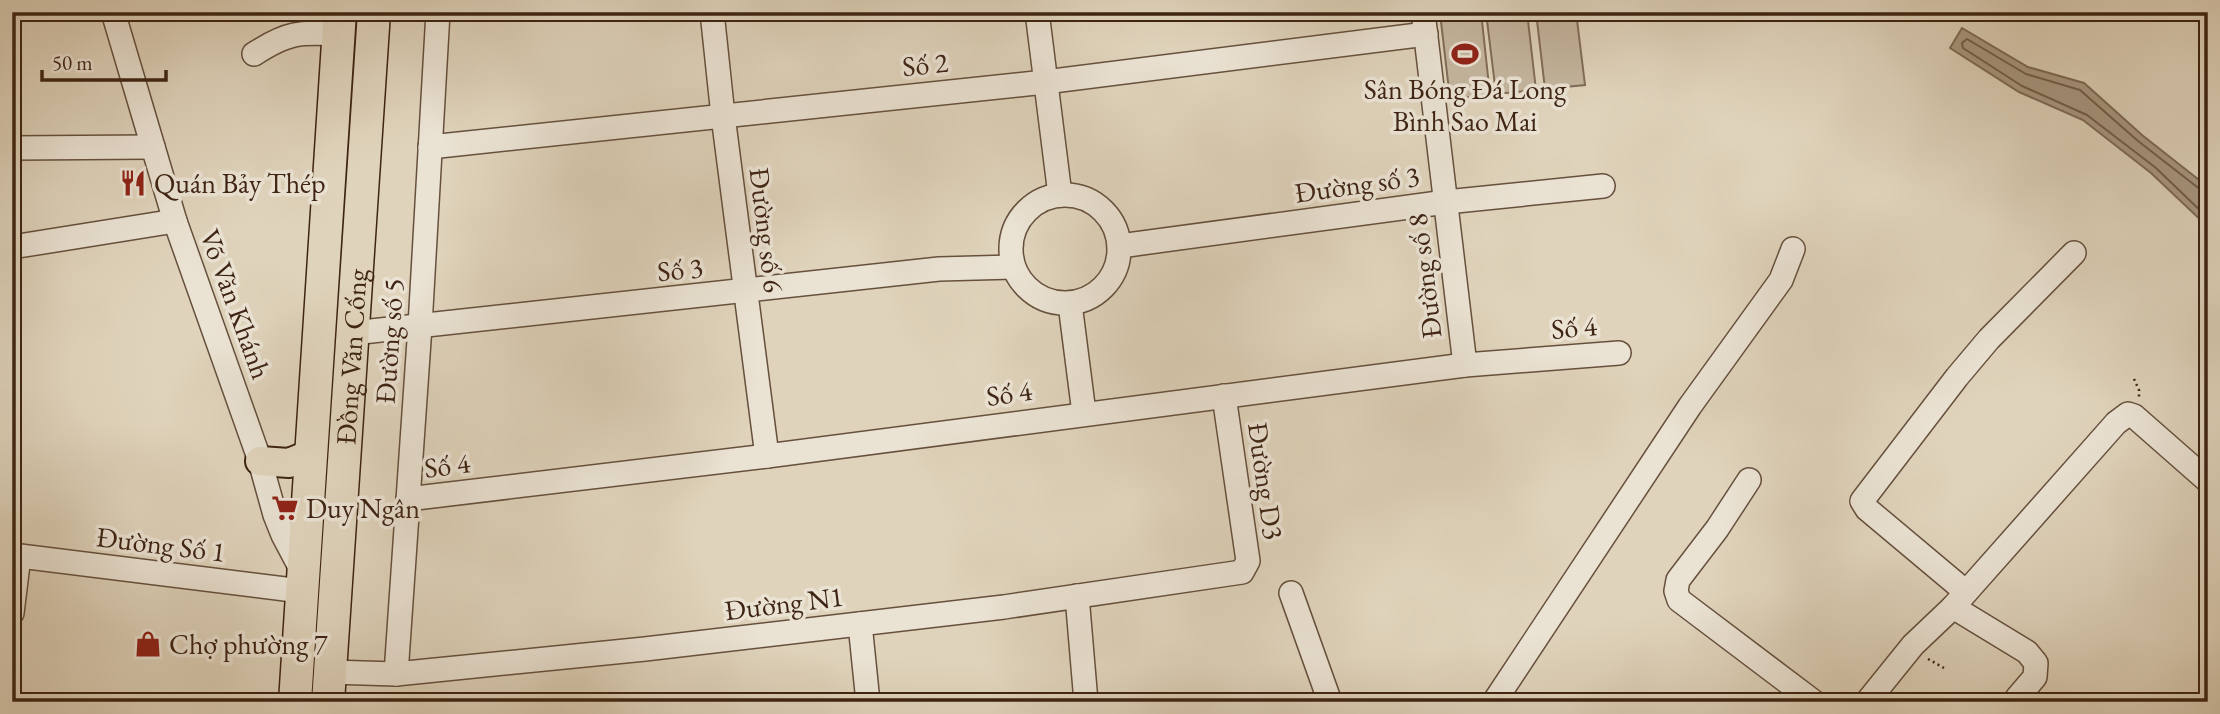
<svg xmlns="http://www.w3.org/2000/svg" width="2220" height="714" viewBox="0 0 2220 714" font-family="'EB Garamond',serif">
	<rect width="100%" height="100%" fill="#dfd3bb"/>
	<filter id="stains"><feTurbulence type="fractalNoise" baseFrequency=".00286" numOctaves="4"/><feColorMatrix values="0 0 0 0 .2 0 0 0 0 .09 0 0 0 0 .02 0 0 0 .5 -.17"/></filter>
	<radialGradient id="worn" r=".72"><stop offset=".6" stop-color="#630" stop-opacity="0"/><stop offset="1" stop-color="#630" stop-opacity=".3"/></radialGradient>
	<g fill="#c4b59e" stroke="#816c58" stroke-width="2">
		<polygon points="1481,12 1490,95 1450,99 1440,13"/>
		<polygon points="1486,12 1527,12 1536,90 1496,94"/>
		<polygon points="1536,12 1576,12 1585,85 1545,89"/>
	</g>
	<polygon fill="#a89882" stroke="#7e6a56" stroke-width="2" points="1962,28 2028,67 2084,83 2142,135 2208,187 2208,227 2151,173 2083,120 2019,92 1950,48"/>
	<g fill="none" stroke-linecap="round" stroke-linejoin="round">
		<polyline stroke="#735e4a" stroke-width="2" points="2208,192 2201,190 2138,141 2080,90 2026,74 1967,39 1962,43 1963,48 2022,86 2087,115 2156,168 2208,218"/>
		<g stroke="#66503d" stroke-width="26">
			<g id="minor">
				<polyline points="113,12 175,221 260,461 275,515 283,535 302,571"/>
				<polyline points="712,12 723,116 767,456"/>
				<polyline points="1037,12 1060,195"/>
				<polyline points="1423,12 1465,365"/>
				<path d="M 254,54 C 288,32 299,32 338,34"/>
				<polyline points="430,147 1045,82 1426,34"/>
				<polyline points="12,148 153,147"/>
				<circle cx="1065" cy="249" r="54"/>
				<polyline points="1120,246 1446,202 1603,186"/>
				<polyline points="12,247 175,221"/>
				<polyline points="1070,304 1084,413"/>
				<polyline points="353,333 939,269 1013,267"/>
				<polyline points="1749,480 1717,529 1678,580 1676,591 1679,600 1814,702"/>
				<polyline points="408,499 767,456 1465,365 1619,353"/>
				<polyline points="12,555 301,591"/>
				<polyline points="1966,592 1867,509 1862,501 1957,377 1989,339 2074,253"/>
				<polyline points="1291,593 1330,702"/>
				<polyline points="1077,596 1086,702"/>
				<polyline points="1953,607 2116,423 2128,414 2134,416 2208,481"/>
				<polyline points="12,613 19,556"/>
				<polyline points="860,624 868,702"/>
				<polyline points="330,672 396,674 645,649 1004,607 1242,572 1248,561 1224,396"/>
				<polyline points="396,674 420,326 438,12"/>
				<polyline points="1494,702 1690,406 1781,280 1793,249"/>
				<polyline points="1867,702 1913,645 1953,607 2027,652 2036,663 2035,677 2017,698"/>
			</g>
		</g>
		<g stroke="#3e2413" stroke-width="32">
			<polyline id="major" points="260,461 289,463 311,454"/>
		</g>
		<g stroke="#3e2413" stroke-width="35">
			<g id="highway">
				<polyline points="295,702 340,12"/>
				<path id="s1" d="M 328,702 L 374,12"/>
			</g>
		</g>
		<g stroke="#3e2413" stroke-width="2.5" stroke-dasharray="2 3.5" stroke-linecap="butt">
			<polyline points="2134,379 2139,390 2139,397"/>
			<polyline points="1928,659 1944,668"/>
			<polyline points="2175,698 2178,702"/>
		</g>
		<use href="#minor" stroke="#eae2d3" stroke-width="23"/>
		<use href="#major" stroke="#dfd3bb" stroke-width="28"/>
		<use href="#highway" stroke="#dfd3bb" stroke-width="32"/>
	</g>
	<defs>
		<g id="stadium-bare" transform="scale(2.1)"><path d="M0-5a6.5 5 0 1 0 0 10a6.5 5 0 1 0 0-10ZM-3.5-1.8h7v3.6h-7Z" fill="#8f2418" stroke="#eae2d3" stroke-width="2.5" paint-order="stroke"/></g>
		<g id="restaurant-bare" transform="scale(2.1)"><path d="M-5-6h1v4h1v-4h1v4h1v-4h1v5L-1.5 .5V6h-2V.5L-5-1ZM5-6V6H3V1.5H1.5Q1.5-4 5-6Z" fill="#8f2418" stroke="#eae2d3" stroke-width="2.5" paint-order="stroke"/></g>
		<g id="supermarket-bare" transform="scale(2.1)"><path d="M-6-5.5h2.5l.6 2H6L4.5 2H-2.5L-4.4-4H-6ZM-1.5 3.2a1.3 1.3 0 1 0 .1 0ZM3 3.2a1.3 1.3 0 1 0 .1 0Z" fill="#8f2418" stroke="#eae2d3" stroke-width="2.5" paint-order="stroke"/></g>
		<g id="shop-bare" transform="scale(2.1)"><path d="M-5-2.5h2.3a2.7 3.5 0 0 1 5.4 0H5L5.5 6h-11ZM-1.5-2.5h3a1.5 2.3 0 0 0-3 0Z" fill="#8f2418" stroke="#eae2d3" stroke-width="2.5" paint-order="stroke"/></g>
	</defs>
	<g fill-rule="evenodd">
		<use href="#stadium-bare" x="1465" y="54"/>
		<use href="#restaurant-bare" x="133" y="183"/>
		<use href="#supermarket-bare" x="285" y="508"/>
		<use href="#shop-bare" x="148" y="644"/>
	</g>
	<g text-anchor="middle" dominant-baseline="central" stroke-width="7" stroke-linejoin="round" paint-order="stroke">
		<g font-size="28" fill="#3e2413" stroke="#eae2d3">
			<text transform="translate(925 64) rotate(-6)">Số 2</text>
			<text transform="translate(1357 184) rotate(-8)">Đường số 3</text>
			<text transform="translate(767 230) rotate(83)">Đường số 6</text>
			<text transform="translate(680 269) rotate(-6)">Số 3</text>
			<text transform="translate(1424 276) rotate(-97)">Đường số 8</text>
			<text transform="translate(236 304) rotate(70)">Võ Văn Khánh</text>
			<text transform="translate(1574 327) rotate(-5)">Số 4</text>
			<text transform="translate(389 341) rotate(-86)">Đường số 5</text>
			<text stroke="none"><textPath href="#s1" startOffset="346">Đồng Văn Cống</textPath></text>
			<text transform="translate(1009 393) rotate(-8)">Số 4</text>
			<text transform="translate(447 465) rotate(-7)">Số 4</text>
			<text transform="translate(1266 481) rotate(82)">Đường D3</text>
			<text transform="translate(161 544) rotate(7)">Đường Số 1</text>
			<text transform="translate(784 603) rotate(-7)">Đường N1</text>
		</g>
		<g font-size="28" fill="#3e2413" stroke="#eae2d3" text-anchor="start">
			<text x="1465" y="89" text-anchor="middle">Sân Bóng Đá Long<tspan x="1465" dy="32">Bình Sao Mai</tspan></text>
			<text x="154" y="183">Quán Bảy Thép</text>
			<text x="306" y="508">Duy Ngân</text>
			<text x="169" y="644">Chợ phường 7</text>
		</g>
	</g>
	<rect width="2220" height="714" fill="none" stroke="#dfd3bb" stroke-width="42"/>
	<rect x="14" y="14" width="2192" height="686" fill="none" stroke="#3e2413" stroke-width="3.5"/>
	<rect x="21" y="21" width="2178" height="672" fill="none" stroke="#3e2413" stroke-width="2"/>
	<path d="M42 70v10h124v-10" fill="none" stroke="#3e2413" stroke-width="3.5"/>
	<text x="52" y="70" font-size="21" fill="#3e2413" stroke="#eae2d3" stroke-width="5" paint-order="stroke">50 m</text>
	<rect width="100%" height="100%" filter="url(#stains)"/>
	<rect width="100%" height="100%" fill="url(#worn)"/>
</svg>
